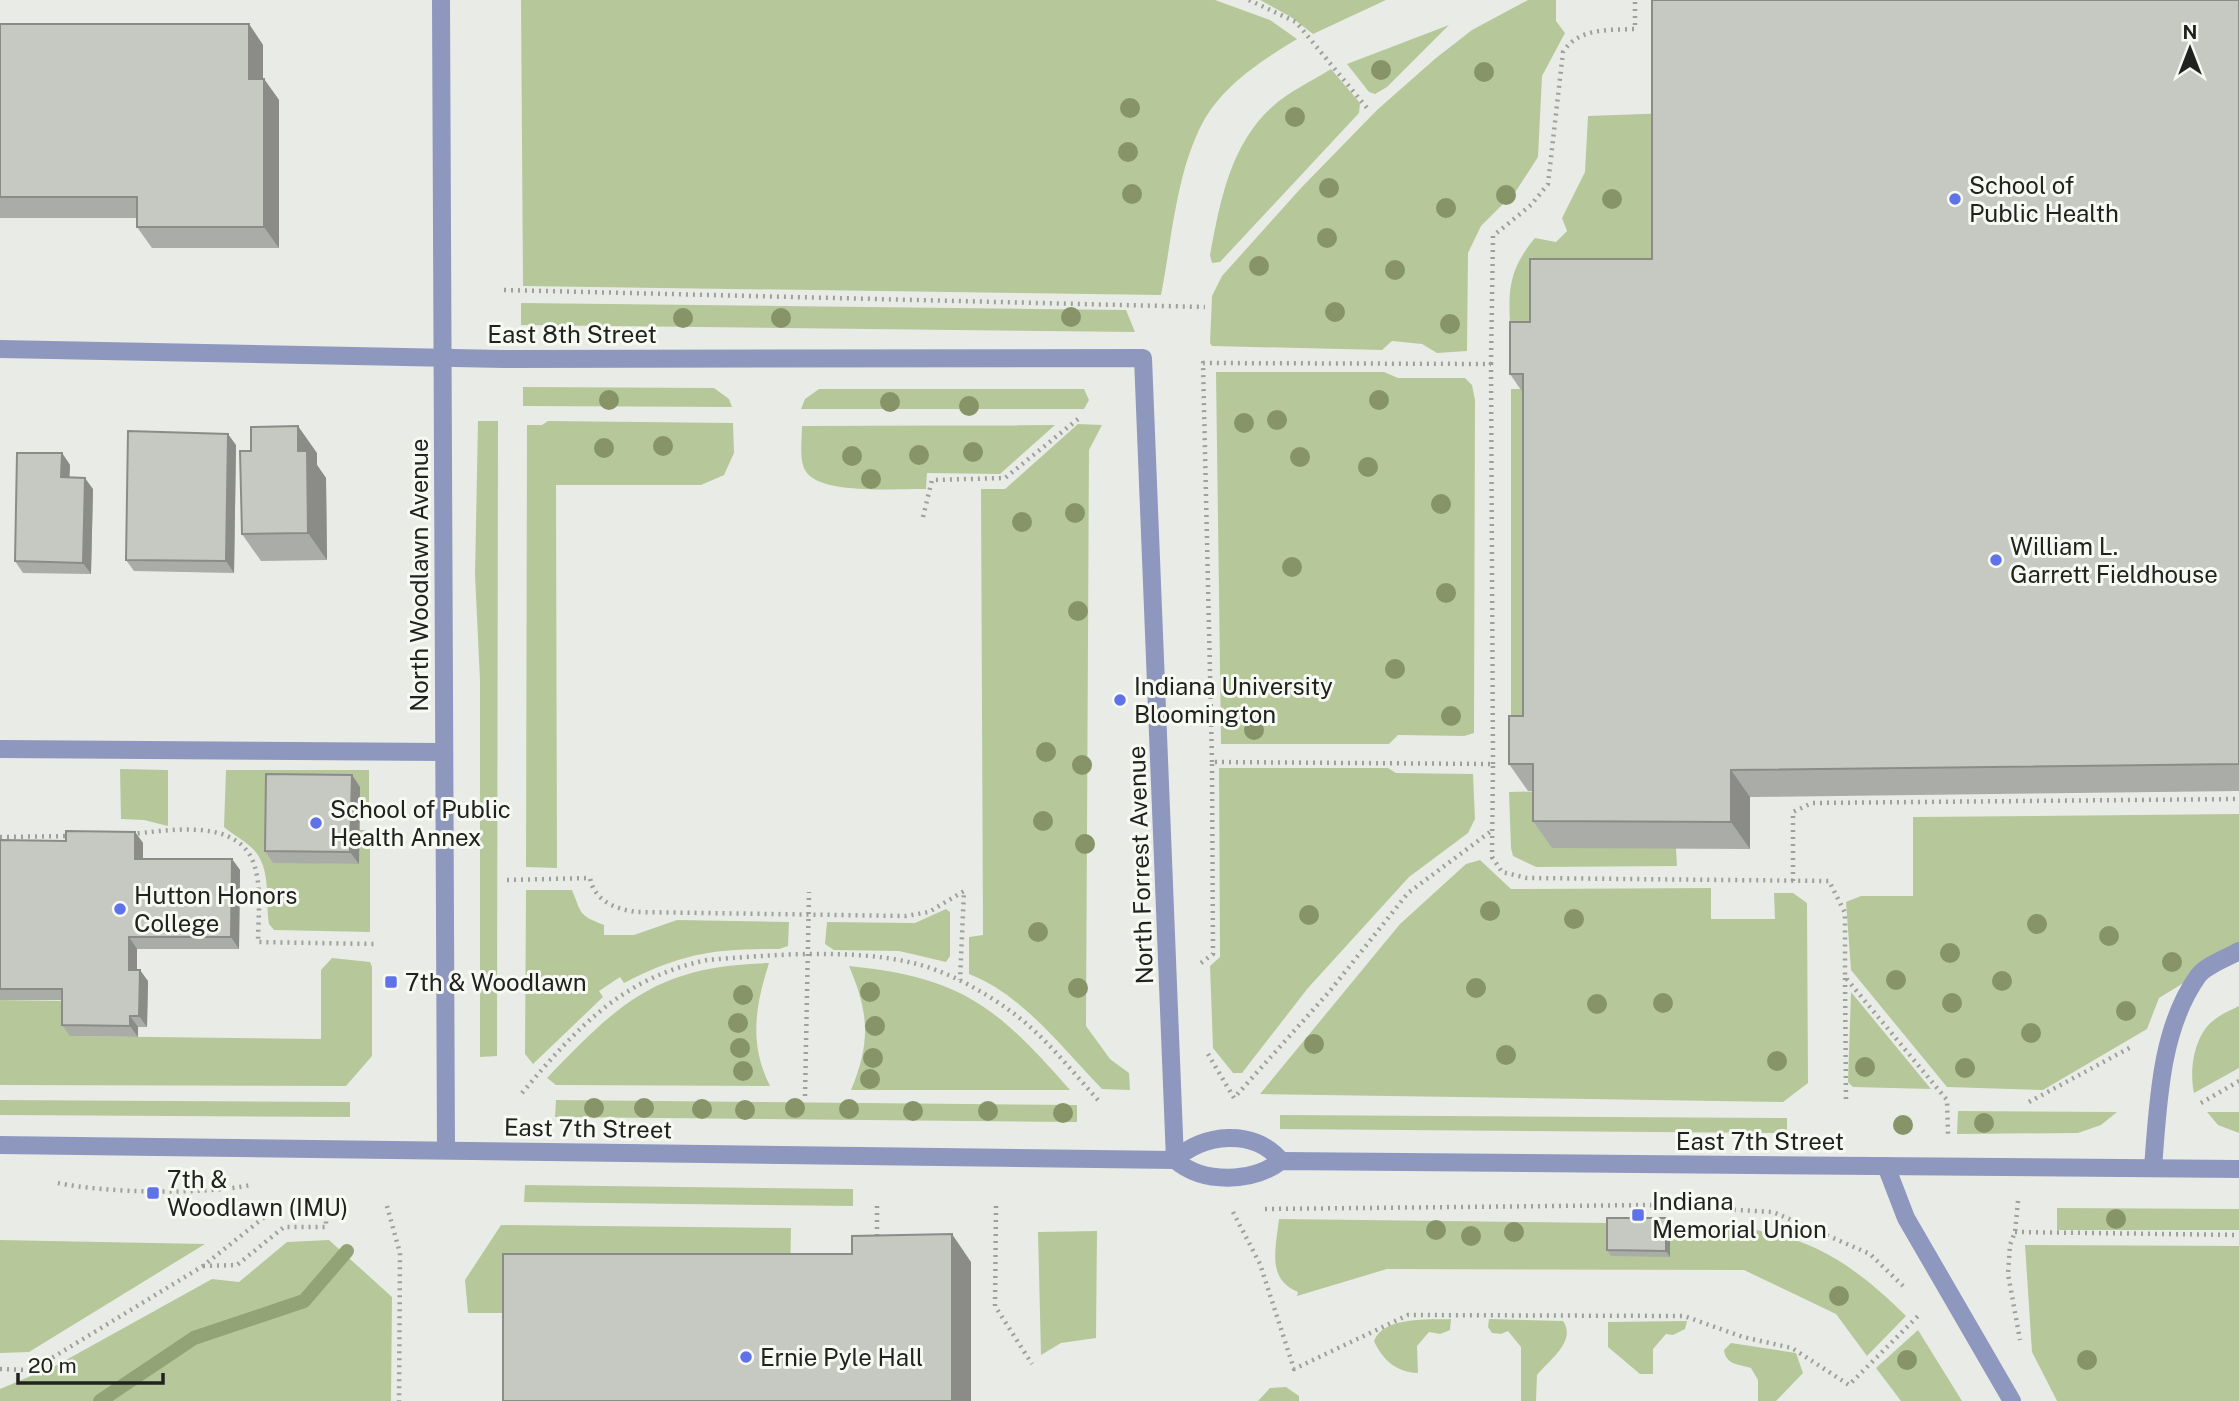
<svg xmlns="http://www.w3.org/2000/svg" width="2239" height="1401" viewBox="0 0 2239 1401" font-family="'Public Sans',sans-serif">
	<rect width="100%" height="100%" fill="#e9ece6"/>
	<g fill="#b6c89a">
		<path d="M 521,0 L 1215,0 L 1270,20 L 1297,39 C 1261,61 1222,86 1202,124 C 1176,174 1172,239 1161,295 L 523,286 Z"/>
		<polygon points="1260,0 1386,0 1313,34 1291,17"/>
		<polygon points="1528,0 1556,0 1556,21 1565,33 1542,76 1538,157 1516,191 1481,226 1468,253 1467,351 1437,353 1422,344 1392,341 1382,350 1212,346 1210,343 1212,296 1222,276 1301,188 1377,110 1436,58 1472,30"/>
		<polygon points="1449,25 1387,87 1375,94 1369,92 1347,64"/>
		<path d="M 1331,69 L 1360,103 L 1359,113 L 1220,262 L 1212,263 L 1210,255 C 1220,202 1230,145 1272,107 C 1288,92 1312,81 1331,69 Z"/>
		<path d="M 1671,113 L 1671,286 L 1548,349 L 1511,343 C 1509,298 1504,275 1535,238 L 1556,242 L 1567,231 L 1562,218 L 1585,172 L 1588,116 Z"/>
		<polygon points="521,303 1126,310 1135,332 521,325"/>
		<polygon points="1216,372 1384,372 1398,378 1465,378 1472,385 1475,400 1474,733 1464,736 1398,735 1389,744 1221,744"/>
		<polygon points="523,387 714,388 729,399 732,407 523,406"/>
		<polygon points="819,389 1084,389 1089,400 1084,409 801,409 805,399"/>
		<polygon points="1511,389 1529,389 1542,744 1511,744"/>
		<polygon points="478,421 498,421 497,1056 480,1057 480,680 475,575"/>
		<polygon points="548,421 733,423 734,453 724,475 701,485 556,485 557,868 526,867 527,425 542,425"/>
		<path d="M 1078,424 L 1102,425 L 1089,450 L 1086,1026 L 1110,1059 L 1129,1073 L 1130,1090 L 1102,1089 C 1063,1049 1022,994 969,974 L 969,937 L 983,935 L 981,489 L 1005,489 Z"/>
		<path d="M 1055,425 L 1000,474 L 927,473 L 926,489 C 898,488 819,496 805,470 C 799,459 802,438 802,426 Z"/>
		<polygon points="1219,768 1388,768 1396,773 1473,774 1475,819 1468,833 1409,877 1308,988 1242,1073 1233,1073 1213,1048 1210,966 1220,957"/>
		<polygon points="120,769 168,770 168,826 144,820 121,819"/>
		<path d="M 226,770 L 369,770 L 369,815 L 359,815 L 273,862 L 358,864 L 359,830 L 370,830 L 370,932 L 274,930 L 269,924 C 265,899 272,867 252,848 C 244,840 233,835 224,827 Z"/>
		<polygon points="1552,791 1676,848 1677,866 1536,867 1513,856 1511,848 1509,792"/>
		<polygon points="2239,814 2239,949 2159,998 2147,1029 2043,1090 1947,1087 1851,970 1846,902 1861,896 1913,896 1913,817"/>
		<polygon points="1480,860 1511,889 1711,888 1711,919 1775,919 1774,893 1793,893 1807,903 1808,1083 1783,1102 1260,1094 1400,924 1466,864"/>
		<path d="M 526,890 L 572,890 C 582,914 578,915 604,925 L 604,935 L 634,935 L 677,920 L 789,922 L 788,946 L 779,949 C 713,949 683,953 624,983 L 620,977 L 599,991 L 603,997 L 533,1064 L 525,1054 Z"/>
		<polygon points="946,909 950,912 950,956 946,962 899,951 834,950 825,944 827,922 915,923"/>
		<polygon points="332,958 370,962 372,967 372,1056 346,1086 0,1085 0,1000 70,1001 71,1036 321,1039 321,970"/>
		<path d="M 769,963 C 755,1007 749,1044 770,1086 L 556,1085 L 547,1078 C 621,1001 657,966 769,963 Z"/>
		<path d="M 849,966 C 962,977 997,1007 1070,1090 L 851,1090 C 871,1042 869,1013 849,966 Z"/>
		<polygon points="1851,992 1931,1089 1853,1087 1848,1082"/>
		<path d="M 2239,1006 L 2239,1068 L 2194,1093 C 2189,1070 2194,1035 2214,1020 C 2221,1014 2231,1010 2239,1006 Z"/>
		<polygon points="0,1100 350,1102 350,1117 0,1115"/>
		<polygon points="556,1100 1077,1105 1077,1122 555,1117"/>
		<polygon points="1958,1111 2117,1112 2101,1125 2078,1133 1957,1134"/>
		<polygon points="2207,1112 2239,1112 2239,1133 2218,1125"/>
		<polygon points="1280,1115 1787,1118 1787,1133 1280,1129"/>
		<polygon points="525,1185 853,1189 853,1206 524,1202"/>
		<polygon points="2057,1208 2239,1209 2239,1230 2057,1230"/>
		<path d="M 1279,1219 L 1612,1223 L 1670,1256 L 1670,1223 C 1777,1226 1828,1238 1906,1316 L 1867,1356 L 1836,1314 L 1744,1270 L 1387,1269 L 1297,1296 L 1298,1292 C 1266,1279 1276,1248 1279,1219 Z"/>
		<polygon points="501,1225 791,1228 790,1281 522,1313 468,1313 465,1280"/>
		<polygon points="1097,1231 1096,1338 1061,1343 1041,1355 1038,1232"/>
		<polygon points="0,1240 205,1244 29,1352 0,1353"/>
		<polygon points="329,1240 392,1297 391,1401 0,1401 0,1389 57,1365 212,1279 239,1282 287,1242"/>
		<polygon points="2025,1245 2239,1246 2239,1401 2057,1401 2032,1352"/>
		<path d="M 1451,1319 L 1450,1330 L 1440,1334 L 1429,1332 L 1417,1346 L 1418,1373 C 1397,1372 1383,1361 1374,1341 C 1383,1316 1430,1320 1451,1319 Z"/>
		<path d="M 1489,1319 L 1563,1321 C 1577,1341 1549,1360 1537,1375 L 1536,1401 L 1521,1401 L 1521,1347 L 1508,1331 L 1501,1334 L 1492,1333 L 1488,1327 Z"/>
		<polygon points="1687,1321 1685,1329 1673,1335 1666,1334 1653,1349 1653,1374 1640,1374 1608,1347 1608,1322"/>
		<polygon points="1918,1330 1962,1401 1901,1401 1876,1368"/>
		<path d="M 1731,1343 L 1796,1353 L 1803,1373 L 1776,1401 L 1758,1401 L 1758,1380 L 1751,1368 C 1738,1364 1726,1365 1724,1350 Z"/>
		<polygon points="1286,1387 1299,1396 1299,1401 1258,1401 1270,1388"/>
	</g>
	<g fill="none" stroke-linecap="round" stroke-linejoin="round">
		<polyline stroke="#92a475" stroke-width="14" points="100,1401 194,1338 304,1301 347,1251"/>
		<g stroke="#9ea09b" stroke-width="4.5" stroke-dasharray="2 5" stroke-linecap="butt">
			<polyline points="1249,0 1296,22 1367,108"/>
			<polyline points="504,290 1205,307"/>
			<path d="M 1491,364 L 1493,236 L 1531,205 L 1548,184 L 1563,52 C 1578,28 1608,30 1635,29 L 1635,0"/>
			<polyline points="923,517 932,480 1005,478 1078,419"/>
			<polyline points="1212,762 1203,363 1491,364 1493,764"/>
			<path d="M 131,834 C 166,831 230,818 251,857 C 263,881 258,916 258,942 L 374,944"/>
			<polyline points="0,837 69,836"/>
			<path d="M 507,880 L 590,878 C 594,901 616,909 636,912 L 906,916 L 929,912 L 964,891 L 960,980"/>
			<polyline points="1793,881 1793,812 1812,803 2239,799"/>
			<polyline points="1201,963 1213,954 1212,762 1493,764 1492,857 1502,872 1527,878 1829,881 1845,913 1845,977 1947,1100 1948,1134"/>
			<polyline points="1845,978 1846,1099"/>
			<polyline points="1208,1054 1234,1098 1329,992 1408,893 1490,832"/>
			<path d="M 522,1093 C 576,1029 621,978 707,960 C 770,955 851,948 913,963 C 947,971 981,990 1009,1010 C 1043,1034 1070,1069 1098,1100"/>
			<polyline points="805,1096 809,892"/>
			<polyline points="2029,1102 2133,1046"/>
			<polyline points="2201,1103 2239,1081"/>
			<path d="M 58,1183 C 105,1193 203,1195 251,1185"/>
			<polyline points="2018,1201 2015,1232 2010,1245 2008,1274 2020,1340"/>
			<polyline points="387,1206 400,1253 399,1401"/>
			<polyline points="877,1206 877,1241"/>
			<polyline points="996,1206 995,1306 1032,1364"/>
			<polyline points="1265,1209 1649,1205 1773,1212 1870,1254 1903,1286"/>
			<polyline points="1233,1212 1260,1264 1294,1369 1408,1315 1684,1316 1743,1337 1792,1348 1849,1385 1921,1313"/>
			<polyline points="2015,1232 2239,1235"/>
			<polyline points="203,1266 237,1265 284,1227 326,1227 326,1209"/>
			<polyline points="0,1369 32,1370 203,1266 277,1207"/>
		</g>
		<g stroke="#8e98be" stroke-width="18">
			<polyline points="441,0 446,1150"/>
			<polyline points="0,349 504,359 1143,358 1175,1160"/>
			<polyline points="0,749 444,752"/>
			<path d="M 0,1145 L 1175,1160 C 1203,1184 1252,1183 1281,1161 L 2239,1169"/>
			<path d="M 1175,1160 C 1202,1133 1255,1128 1281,1161"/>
			<polyline points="1886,1166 1906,1218 2012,1401"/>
			<path d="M 2153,1168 C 2158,1105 2160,1029 2198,976 C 2206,965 2227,958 2239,951"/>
		</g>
	</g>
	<g fill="#879468">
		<circle cx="1381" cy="70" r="10"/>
		<circle cx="1484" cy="72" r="10"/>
		<circle cx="1130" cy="108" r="10"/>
		<circle cx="1295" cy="117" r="10"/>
		<circle cx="1128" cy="152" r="10"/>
		<circle cx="1329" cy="188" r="10"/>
		<circle cx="1132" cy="194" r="10"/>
		<circle cx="1506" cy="195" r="10"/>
		<circle cx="1612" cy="199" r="10"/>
		<circle cx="1446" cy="208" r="10"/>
		<circle cx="1327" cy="238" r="10"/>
		<circle cx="1259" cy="266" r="10"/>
		<circle cx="1395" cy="270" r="10"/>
		<circle cx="1335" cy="312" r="10"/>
		<circle cx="1071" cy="317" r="10"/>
		<circle cx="683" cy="318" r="10"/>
		<circle cx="781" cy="318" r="10"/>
		<circle cx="1450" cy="324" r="10"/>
		<circle cx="609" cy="400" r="10"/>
		<circle cx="1379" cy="400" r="10"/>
		<circle cx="890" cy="402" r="10"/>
		<circle cx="969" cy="406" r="10"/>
		<circle cx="1277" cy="420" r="10"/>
		<circle cx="1244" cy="423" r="10"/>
		<circle cx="663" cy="446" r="10"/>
		<circle cx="604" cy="448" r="10"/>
		<circle cx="973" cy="452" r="10"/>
		<circle cx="919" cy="455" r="10"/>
		<circle cx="852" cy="456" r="10"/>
		<circle cx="1300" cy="457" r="10"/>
		<circle cx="1368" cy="467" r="10"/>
		<circle cx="871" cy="479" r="10"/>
		<circle cx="1441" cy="504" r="10"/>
		<circle cx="1075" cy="513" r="10"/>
		<circle cx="1022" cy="522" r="10"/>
		<circle cx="1292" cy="567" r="10"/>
		<circle cx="1446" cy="593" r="10"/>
		<circle cx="1078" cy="611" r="10"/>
		<circle cx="1395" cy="669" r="10"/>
		<circle cx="1451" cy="716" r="10"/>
		<circle cx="1254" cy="730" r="10"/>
		<circle cx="1046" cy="752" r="10"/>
		<circle cx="1082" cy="765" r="10"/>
		<circle cx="1043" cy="821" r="10"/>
		<circle cx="1085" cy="844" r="10"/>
		<circle cx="1490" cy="911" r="10"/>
		<circle cx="1309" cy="915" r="10"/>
		<circle cx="1574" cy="919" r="10"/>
		<circle cx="2037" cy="924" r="10"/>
		<circle cx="1038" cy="932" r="10"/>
		<circle cx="2109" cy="936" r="10"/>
		<circle cx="1950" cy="953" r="10"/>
		<circle cx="2172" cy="962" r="10"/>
		<circle cx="1896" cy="980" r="10"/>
		<circle cx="2002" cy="981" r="10"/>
		<circle cx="1078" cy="988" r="10"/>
		<circle cx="1476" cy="988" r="10"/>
		<circle cx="870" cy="992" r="10"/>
		<circle cx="743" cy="995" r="10"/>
		<circle cx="1663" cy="1003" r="10"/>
		<circle cx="1952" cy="1003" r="10"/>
		<circle cx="1597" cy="1004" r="10"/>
		<circle cx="2126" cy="1011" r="10"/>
		<circle cx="738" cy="1023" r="10"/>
		<circle cx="875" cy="1026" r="10"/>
		<circle cx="2031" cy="1033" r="10"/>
		<circle cx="1314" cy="1044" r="10"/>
		<circle cx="740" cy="1048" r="10"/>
		<circle cx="1506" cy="1055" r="10"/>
		<circle cx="873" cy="1058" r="10"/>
		<circle cx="1777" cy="1061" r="10"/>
		<circle cx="1865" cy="1067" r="10"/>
		<circle cx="1965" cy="1068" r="10"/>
		<circle cx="743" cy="1071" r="10"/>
		<circle cx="870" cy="1079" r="10"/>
		<circle cx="594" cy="1108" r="10"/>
		<circle cx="644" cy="1108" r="10"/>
		<circle cx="795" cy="1108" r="10"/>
		<circle cx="702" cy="1109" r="10"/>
		<circle cx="849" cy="1109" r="10"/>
		<circle cx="745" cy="1110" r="10"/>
		<circle cx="913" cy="1111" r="10"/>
		<circle cx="988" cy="1111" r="10"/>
		<circle cx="1063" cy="1113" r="10"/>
		<circle cx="1984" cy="1123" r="10"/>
		<circle cx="1903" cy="1125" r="10"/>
		<circle cx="2116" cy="1219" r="10"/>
		<circle cx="1436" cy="1230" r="10"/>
		<circle cx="1514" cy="1232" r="10"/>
		<circle cx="1471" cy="1236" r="10"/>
		<circle cx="1839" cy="1296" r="10"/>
		<circle cx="1907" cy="1360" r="10"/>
		<circle cx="2087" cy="1360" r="10"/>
	</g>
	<g fill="#aaaca7">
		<polygon points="2239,0 2239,791 1750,797 1750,849 1552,848 1533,821 1533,791 1528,791 1509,764 1523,716 1523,393 1510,374 1530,322 1652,259"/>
		<polygon points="0,24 249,24 263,45 263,79 264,79 279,100 279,248 152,248 137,227 137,218 0,218"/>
		<polygon points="236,445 234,573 134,571 126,560"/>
		<polygon points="62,453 70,465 69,477 93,489 91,574 23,573 15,561"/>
		<polygon points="317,453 317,465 326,478 327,560 261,561 242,534"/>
		<polygon points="352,775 360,787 359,864 273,863 265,851"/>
		<polygon points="135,832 143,843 143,859 232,859 240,870 239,949 137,949 137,970 148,981 147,1027 138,1027 138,1037 70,1036 62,1025 62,1000 0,1000 0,840 66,841"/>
		<polygon points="1666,1218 1670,1223 1670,1257 1611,1256 1607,1250"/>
	</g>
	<g fill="#8b8c88">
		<polygon points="249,24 263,45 263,100 249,79"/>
		<polygon points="264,79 279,100 279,248 264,227"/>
		<polygon points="298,426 317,453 317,465 326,478 327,560 308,533 298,451"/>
		<polygon points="228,434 236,445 234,573 226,561"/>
		<polygon points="62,453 70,465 69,488 61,477"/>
		<polygon points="85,478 93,489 91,574 83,563"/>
		<polygon points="1731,770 1750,797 1750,849 1731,822"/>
		<polygon points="352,775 360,787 359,864 350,852"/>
		<polygon points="135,832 143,843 143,870 135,859"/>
		<polygon points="232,859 240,870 239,949 231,937"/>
		<polygon points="129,937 137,949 137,981 129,970"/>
		<polygon points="140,970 148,981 147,1027 139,1016"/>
		<polygon points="130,1016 138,1027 138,1037 130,1026"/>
		<polygon points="1666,1218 1670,1223 1670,1257 1666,1251"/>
		<polygon points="952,1234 971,1262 971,1401 952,1401"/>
	</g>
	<g fill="#c6c8c2" stroke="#8b8c88" stroke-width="2">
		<polygon points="1652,0 2239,0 2239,764 1731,770 1731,822 1533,821 1533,764 1509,764 1509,716 1523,716 1523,374 1510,374 1510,322 1530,322 1530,259 1652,259"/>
		<polygon points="0,24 249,24 249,79 264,79 264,227 137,227 137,197 0,197"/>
		<polygon points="298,426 298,451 307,451 308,533 242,534 240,451 251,451 251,427"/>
		<polygon points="128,431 228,434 226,561 126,560"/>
		<polygon points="17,453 62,453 61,477 85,478 83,563 15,561"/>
		<polygon points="266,774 352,775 350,852 265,851"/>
		<polygon points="66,831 135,832 135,859 232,859 231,937 129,937 129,970 140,970 139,1016 130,1016 130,1026 62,1025 62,989 0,989 0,840 66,841"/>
		<polygon points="1607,1218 1666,1218 1666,1251 1607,1250"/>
		<polygon points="952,1234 952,1401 503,1401 503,1254 852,1254 852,1236"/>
	</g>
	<g fill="#5f72e9" stroke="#f7f9f3" stroke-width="2.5">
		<circle cx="1955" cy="199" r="7"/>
		<circle cx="1996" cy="560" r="7"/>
		<circle cx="1120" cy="700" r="7"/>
		<circle cx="316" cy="823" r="7"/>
		<circle cx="120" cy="909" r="7"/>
		<rect x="384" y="975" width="14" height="14" rx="3.5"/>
		<rect x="146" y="1186" width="14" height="14" rx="3.5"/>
		<rect x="1631" y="1208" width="14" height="14" rx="3.5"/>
		<circle cx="746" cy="1357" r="7"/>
	</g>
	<g text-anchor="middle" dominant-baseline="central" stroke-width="6" stroke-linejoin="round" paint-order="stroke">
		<g font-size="24" fill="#212220" stroke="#f7f9f3" text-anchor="start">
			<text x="1969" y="185">School of<tspan x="1969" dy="28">Public Health</tspan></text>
			<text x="2010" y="546">William L.<tspan x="2010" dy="28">Garrett Fieldhouse</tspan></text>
			<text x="1134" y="686">Indiana University<tspan x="1134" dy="28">Bloomington</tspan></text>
			<text x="330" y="809">School of Public<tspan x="330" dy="28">Health Annex</tspan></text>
			<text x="134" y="895">Hutton Honors<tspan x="134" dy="28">College</tspan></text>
			<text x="405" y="982">7th &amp; Woodlawn</text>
			<text x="167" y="1179">7th &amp;<tspan x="167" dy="28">Woodlawn (IMU)</tspan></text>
			<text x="1652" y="1201">Indiana<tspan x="1652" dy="28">Memorial Union</tspan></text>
			<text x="760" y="1357">Ernie Pyle Hall</text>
		</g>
		<g font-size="24" fill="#212220" stroke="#f7f9f3">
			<text x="572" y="334">East 8th Street</text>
			<text transform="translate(419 575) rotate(-90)">North Woodlawn Avenue</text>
			<text transform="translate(1140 865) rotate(-92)">North Forrest Avenue</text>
			<text transform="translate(588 1128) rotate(1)">East 7th Street</text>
			<text x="1760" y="1141">East 7th Street</text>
		</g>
	</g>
	<g transform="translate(2190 49)" stroke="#f7f9f3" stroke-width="5" paint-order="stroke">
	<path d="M0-5L12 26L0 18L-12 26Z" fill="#212220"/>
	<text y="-10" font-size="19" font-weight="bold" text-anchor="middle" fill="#212220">N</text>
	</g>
	<path d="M18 1373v10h145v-10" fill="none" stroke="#212220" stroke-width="3.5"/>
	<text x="28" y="1373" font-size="21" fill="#212220" stroke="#f7f9f3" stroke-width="5" paint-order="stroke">20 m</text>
</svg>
